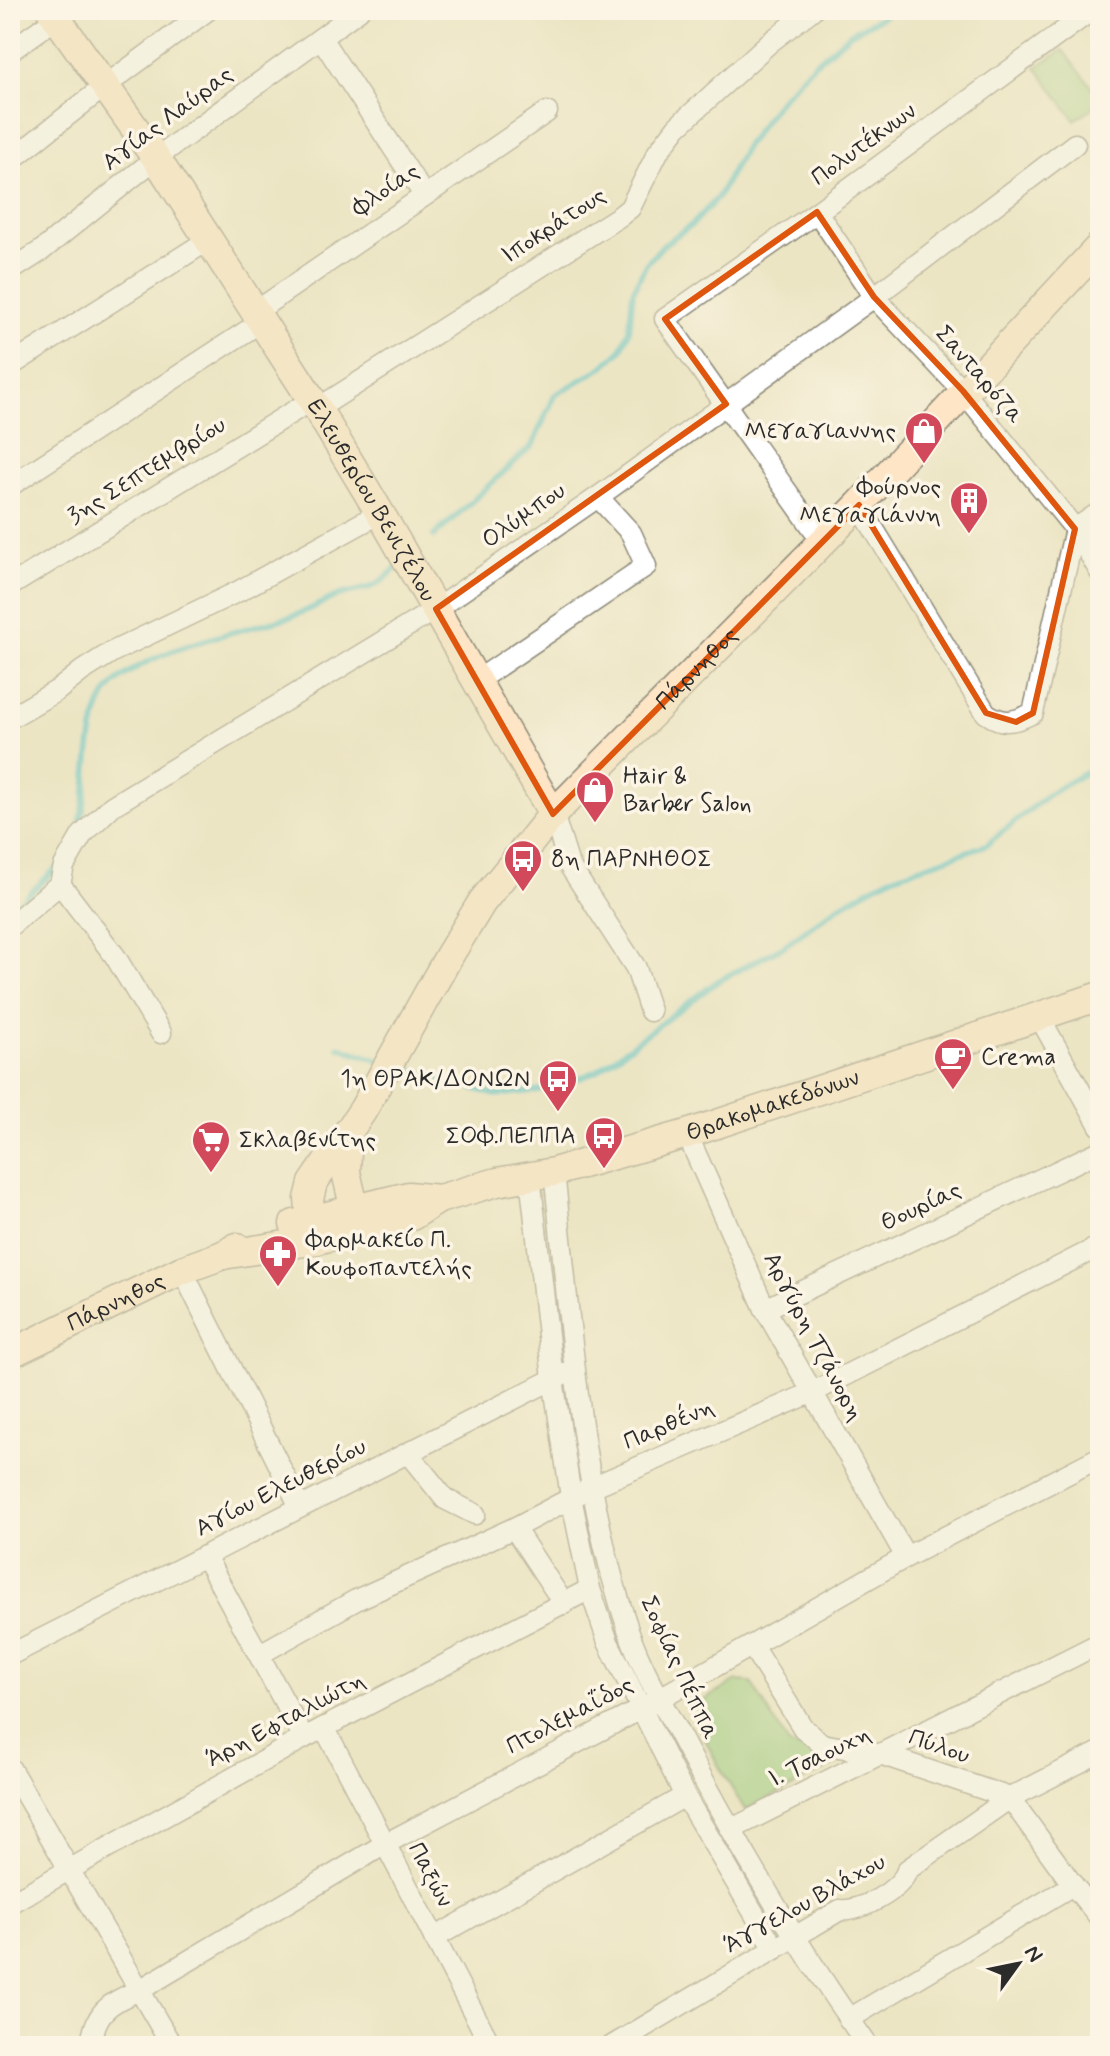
<svg xmlns="http://www.w3.org/2000/svg" width="1110" height="2056" viewBox="0 0 1110 2056" font-family="Mynerve,sans-serif">
	<rect width="100%" height="100%" fill="#fcf5e5"/>
	<filter id="ink" filterUnits="userSpaceOnUse"><feTurbulence type="fractalNoise" baseFrequency=".0125" numOctaves="2"/><feDisplacementMap in="SourceGraphic" scale="16" xChannelSelector="R" yChannelSelector="G"/><feConvolveMatrix kernelMatrix="1 2 1 2 8 2 1 2 1" color-interpolation-filters="sRGB"/></filter>
	<filter id="wash" filterUnits="userSpaceOnUse"><feTurbulence type="fractalNoise" baseFrequency=".006" numOctaves="4" result="noise"/><feDisplacementMap in="SourceGraphic" scale="32" xChannelSelector="R" yChannelSelector="G"/><feGaussianBlur stdDeviation="1.8" result="paint"/><feColorMatrix in="noise" values="0 0 0 0 0 0 0 0 0 0 0 0 0 0 0 0 0 1.4 0 .05"/><feComposite in="paint" operator="in"/></filter>
	<g filter="url(#wash)">
		<rect width="100%" height="100%" fill="#ece5c4"/>
		<g fill="#94ca7c" stroke="#607a54" stroke-width="2">
			<polygon points="1063,50 1100,97 1100,103 1075,120 1036,67"/>
			<path d="M 737,1681 L 751,1682 L 789,1745 L 842,1762 L 745,1810 C 731,1787 693,1729 697,1704 Z"/>
		</g>
		<g fill="none" stroke-linecap="round" stroke-linejoin="round">
			<g stroke="#53c1cb" stroke-width="6">
				<polyline points="434,536 532,446 555,395 603,367 621,350 629,331 633,291 646,264 663,245 693,224 718,197 745,147 778,102 813,65 851,33 895,10"/>
				<path d="M 79,827 C 92,786 83,735 105,696 C 129,652 246,630 293,616 C 308,611 323,602 337,596 C 349,591 362,591 373,586 C 383,582 393,571 401,563"/>
				<polyline points="18,904 57,868"/>
				<polyline points="339,1047 380,1061"/>
				<polyline points="398,1066 495,1095 536,1091 564,1084 597,1071 718,981 784,946 839,906 889,878 986,845 1049,794 1100,764"/>
			</g>
		</g>
	</g>
	<g filter="url(#ink)">
		<g fill="none" stroke-linecap="round" stroke-linejoin="round">
			<g stroke="#8c8878" stroke-width="23">
				<g id="street">
					<polyline points="321,38 424,195"/>
					<polyline points="10,51 65,12"/>
					<polyline points="10,161 105,86 208,10"/>
					<polyline points="817,212 874,297 963,391 1075,529 1100,572"/>
					<polyline points="10,271 41,251 156,158 359,10"/>
					<polyline points="255,312 547,112"/>
					<polyline points="10,366 210,239"/>
					<polyline points="317,409 620,216 630,208 658,152 677,127 769,43 812,10"/>
					<polyline points="10,486 262,321"/>
					<path d="M 859,505 L 986,713 C 1003,725 1015,722 1033,713 L 1075,529 L 1100,512"/>
					<polyline points="822,541 665,319 817,212 1092,10"/>
					<polyline points="10,586 312,400"/>
					<polyline points="478,680 646,566 631,533 598,497"/>
					<polyline points="10,718 58,690 82,671 112,652 239,591 380,513"/>
					<polyline points="553,814 569,865 636,968 650,1011"/>
					<polyline points="60,884 115,956 161,1033"/>
					<polyline points="10,926 60,884 64,866 82,835 112,806 436,609 598,497 874,297 1075,144"/>
					<polyline points="1040,1018 1100,1126"/>
					<polyline points="687,1134 765,1309 906,1557"/>
					<path d="M 554,1172 C 571,1323 579,1487 629,1632 C 643,1673 668,1712 688,1751 C 741,1851 802,1953 868,2046"/>
					<polyline points="530,1176 553,1379 571,1497 590,1589 608,1642 685,1796 775,1949"/>
					<polyline points="182,1270 300,1507"/>
					<polyline points="765,1309 1100,1151"/>
					<polyline points="408,1453 445,1499 475,1514"/>
					<polyline points="514,1528 564,1604"/>
					<polyline points="205,1556 304,1738"/>
					<polyline points="752,1646 803,1728 822,1744 883,1755 1010,1798 1073,1885 1100,1918"/>
					<polyline points="260,1654 356,1600 514,1528 592,1487 811,1393 1100,1246"/>
					<polyline points="10,1655 565,1373"/>
					<polyline points="324,1727 491,2046"/>
					<polyline points="10,1768 172,2046"/>
					<polyline points="732,1829 1100,1643"/>
					<polyline points="10,1903 304,1738 590,1589"/>
					<polyline points="434,1938 685,1796"/>
					<polyline points="849,2019 1073,1885"/>
					<path d="M 91,2046 C 94,2013 109,2002 138,1991 L 385,1844 L 641,1709 L 906,1557 L 1100,1457"/>
					<path d="M 612,2046 L 840,1910 C 859,1913 902,1890 907,1870 L 1010,1798 L 1100,1752"/>
				</g>
			</g>
			<g stroke="#8c8878" stroke-width="31">
				<g id="secondary">
					<path id="s1" d="M 51,10 L 156,158 L 312,400 L 383,518 L 553,814"/>
					<polyline points="348,1134 346,1172 358,1223"/>
					<polyline points="294,1224 408,1196 439,1199"/>
					<path id="s2" d="M 317,1240 L 311,1219 L 309,1199 L 313,1183 L 363,1110 L 449,956 L 482,902 L 553,814 L 859,505 L 1100,246"/>
					<path id="s3" d="M 223,1255 L 317,1240 L 412,1216 L 439,1199 L 497,1182 L 554,1172 L 687,1134 L 1100,996"/>
					<path id="s4" d="M 10,1354 L 182,1270 L 223,1255 L 237,1247"/>
				</g>
			</g>
			<use href="#street" stroke="#fff" stroke-width="20"/>
			<use href="#secondary" stroke="#fde5c5" stroke-width="28"/>
		</g>
	</g>
	<path d="M0 0H1110V2056H0ZM 817,212 L 874,297 L 963,391 L 1075,529 L 1033,713 L 1016,722 L 986,713 L 859,505 L 553,814 L 436,609 L 726,404 L 665,319 Z" fill="#ece5c4" fill-opacity=".55" fill-rule="evenodd"/>
	<path fill="none" stroke="#df570e" stroke-width="6" stroke-linejoin="round" d="M 817,212 L 874,297 L 963,391 L 1075,529 L 1033,713 L 1016,722 L 986,713 L 859,505 L 553,814 L 436,609 L 726,404 L 665,319 Z"/>
	<defs>
		<g id="shop-pin" transform="scale(2)"><path d="M0 17L-7.5 6A9.5 9.5 0 1 1 7.5 6Z" fill="#d1495b" stroke="#fcf5e5"/><path d="M-5-2.5h2.3a2.7 3.5 0 0 1 5.4 0H5L5.5 6h-11ZM-1.5-2.5h3a1.5 2.3 0 0 0-3 0Z" fill="#fff"/></g>
		<g id="building-pin" transform="scale(2)"><path d="M0 17L-7.5 6A9.5 9.5 0 1 1 7.5 6Z" fill="#d1495b" stroke="#fcf5e5"/><path d="M-4-6H4V6H1V3H-1V6H-4ZM-2.5-4.3h1.7v1.8h-1.7ZM.8-4.3h1.7v1.8H.8ZM-2.5-1h1.7V.8h-1.7ZM.8-1h1.7V.8H.8Z" fill="#fff"/></g>
		<g id="bus-pin" transform="scale(2)"><path d="M0 17L-7.5 6A9.5 9.5 0 1 1 7.5 6Z" fill="#d1495b" stroke="#fcf5e5"/><path d="M-5-6H5V4H4V6H2V4H-2V6H-4V4H-5ZM-3.5-4V0h7V-4ZM-3.5 1.2v1.5H-2V1.2ZM2 1.2v1.5H3.5V1.2Z" fill="#fff"/></g>
		<g id="cafe-pin" transform="scale(2)"><path d="M0 17L-7.5 6A9.5 9.5 0 1 1 7.5 6Z" fill="#d1495b" stroke="#fcf5e5"/><path d="M-5.5-4.5H6V0H3Q3 3.5 0 3.5H-2.5Q-5.5 3.5-5.5 0ZM3-3.2v2h1.7v-2ZM-6 4.5H4V6H-6Z" fill="#fff"/></g>
		<g id="supermarket-pin" transform="scale(2)"><path d="M0 17L-7.5 6A9.5 9.5 0 1 1 7.5 6Z" fill="#d1495b" stroke="#fcf5e5"/><path d="M-6-5.5h2.5l.6 2H6L4.5 2H-2.5L-4.4-4H-6ZM-1.5 3.2a1.3 1.3 0 1 0 .1 0ZM3 3.2a1.3 1.3 0 1 0 .1 0Z" fill="#fff"/></g>
		<g id="pharmacy-pin" transform="scale(2)"><path d="M0 17L-7.5 6A9.5 9.5 0 1 1 7.5 6Z" fill="#d1495b" stroke="#fcf5e5"/><path d="M-2-6h4v4h4v4h-4v4h-4v-4h-4v-4h4Z" fill="#fff"/></g>
	</defs>
	<g fill-rule="evenodd">
		<use href="#shop-pin" x="924" y="431"/>
		<use href="#building-pin" x="969" y="501"/>
		<use href="#shop-pin" x="595" y="790"/>
		<use href="#bus-pin" x="523" y="859"/>
		<use href="#cafe-pin" x="953" y="1057"/>
		<use href="#bus-pin" x="558" y="1079"/>
		<use href="#bus-pin" x="604" y="1136"/>
		<use href="#supermarket-pin" x="211" y="1140"/>
		<use href="#pharmacy-pin" x="278" y="1254"/>
	</g>
	<g text-anchor="middle" dominant-baseline="central" stroke-width="7" stroke-linejoin="round" paint-order="stroke">
		<g font-size="24" fill="#2b2b2b" stroke="#fcf5e5">
			<text transform="translate(168 119) rotate(-37)">Αγίας Λαύρας</text>
			<text transform="translate(864 145) rotate(-36)">Πολυτέκνων</text>
			<text transform="translate(386 190) rotate(-34)">Φλοίας</text>
			<text transform="translate(554 226) rotate(-33)">Ιποκράτους</text>
			<text transform="translate(979 375) rotate(49)">Σανταρόζα</text>
			<text transform="translate(147 471) rotate(-32)">3ης Σεπτεμβρίου</text>
			<text stroke="none"><textPath href="#s1" startOffset="586">Ελευθερίου Βενιζέλου</textPath></text>
			<text transform="translate(524 516) rotate(-35)">Ολύμπου</text>
			<text stroke="none"><textPath href="#s2" startOffset="704">Πάρνηθος</textPath></text>
			<text stroke="none"><textPath href="#s3" startOffset="572">Θρακομακεδόνων</textPath></text>
			<text transform="translate(921 1207) rotate(-25)">Θουρίας</text>
			<text stroke="none"><textPath href="#s4" startOffset="118">Πάρνηθος</textPath></text>
			<text transform="translate(813 1337) rotate(62)">Αργύρη Τζάνορη</text>
			<text transform="translate(669 1425) rotate(-23)">Παρθένη</text>
			<text transform="translate(281 1488) rotate(-27)">Αγίου Ελευθερίου</text>
			<text transform="translate(679 1668) rotate(65)">Σοφίας Πέππα</text>
			<text transform="translate(570 1716) rotate(-28)">Πτολεμαΐδος</text>
			<text transform="translate(286 1720) rotate(-28)">Άρη Εφταλιώτη</text>
			<text transform="translate(939 1747) rotate(19)">Πύλου</text>
			<text transform="translate(820 1757) rotate(-26)">Ι. Τσαουχη</text>
			<text transform="translate(430 1875) rotate(62)">Παξών</text>
			<text transform="translate(805 1904) rotate(-29)">Άγγελου Βλάχου</text>
		</g>
		<g font-size="24" fill="#2b2b2b" stroke="#fcf5e5" text-anchor="start">
			<text x="896" y="431" text-anchor="end">Μεγαγιαννης</text>
			<text x="941" y="487" text-anchor="end">Φούρνος<tspan x="941" dy="28">Μεγαγιάννη</tspan></text>
			<text x="623" y="776">Hair &amp;<tspan x="623" dy="28">Barber Salon</tspan></text>
			<text x="551" y="859">8η ΠΑΡΝΗΘΟΣ</text>
			<text x="981" y="1057">Crema</text>
			<text x="530" y="1079" text-anchor="end">1η ΘΡΑΚ/ΔΟΝΩΝ</text>
			<text x="576" y="1136" text-anchor="end">ΣΟΦ.ΠΕΠΠΑ</text>
			<text x="239" y="1140">Σκλαβενίτης</text>
			<text x="306" y="1240">Φαρμακείο Π.<tspan x="306" dy="28">Κουφοπαντελής</tspan></text>
		</g>
	</g>
	<rect width="1110" height="2056" fill="none" stroke="#fcf5e5" stroke-width="40"/>
	<g transform="translate(1018 1964) rotate(57)" stroke="#fcf5e5" stroke-width="6" paint-order="stroke">
	<path d="M0-6L14 30L0 20L-14 30Z" fill="#2b2b2b"/>
	<text y="-12" font-size="22" font-weight="bold" text-anchor="middle" fill="#2b2b2b">N</text>
	</g>
</svg>
